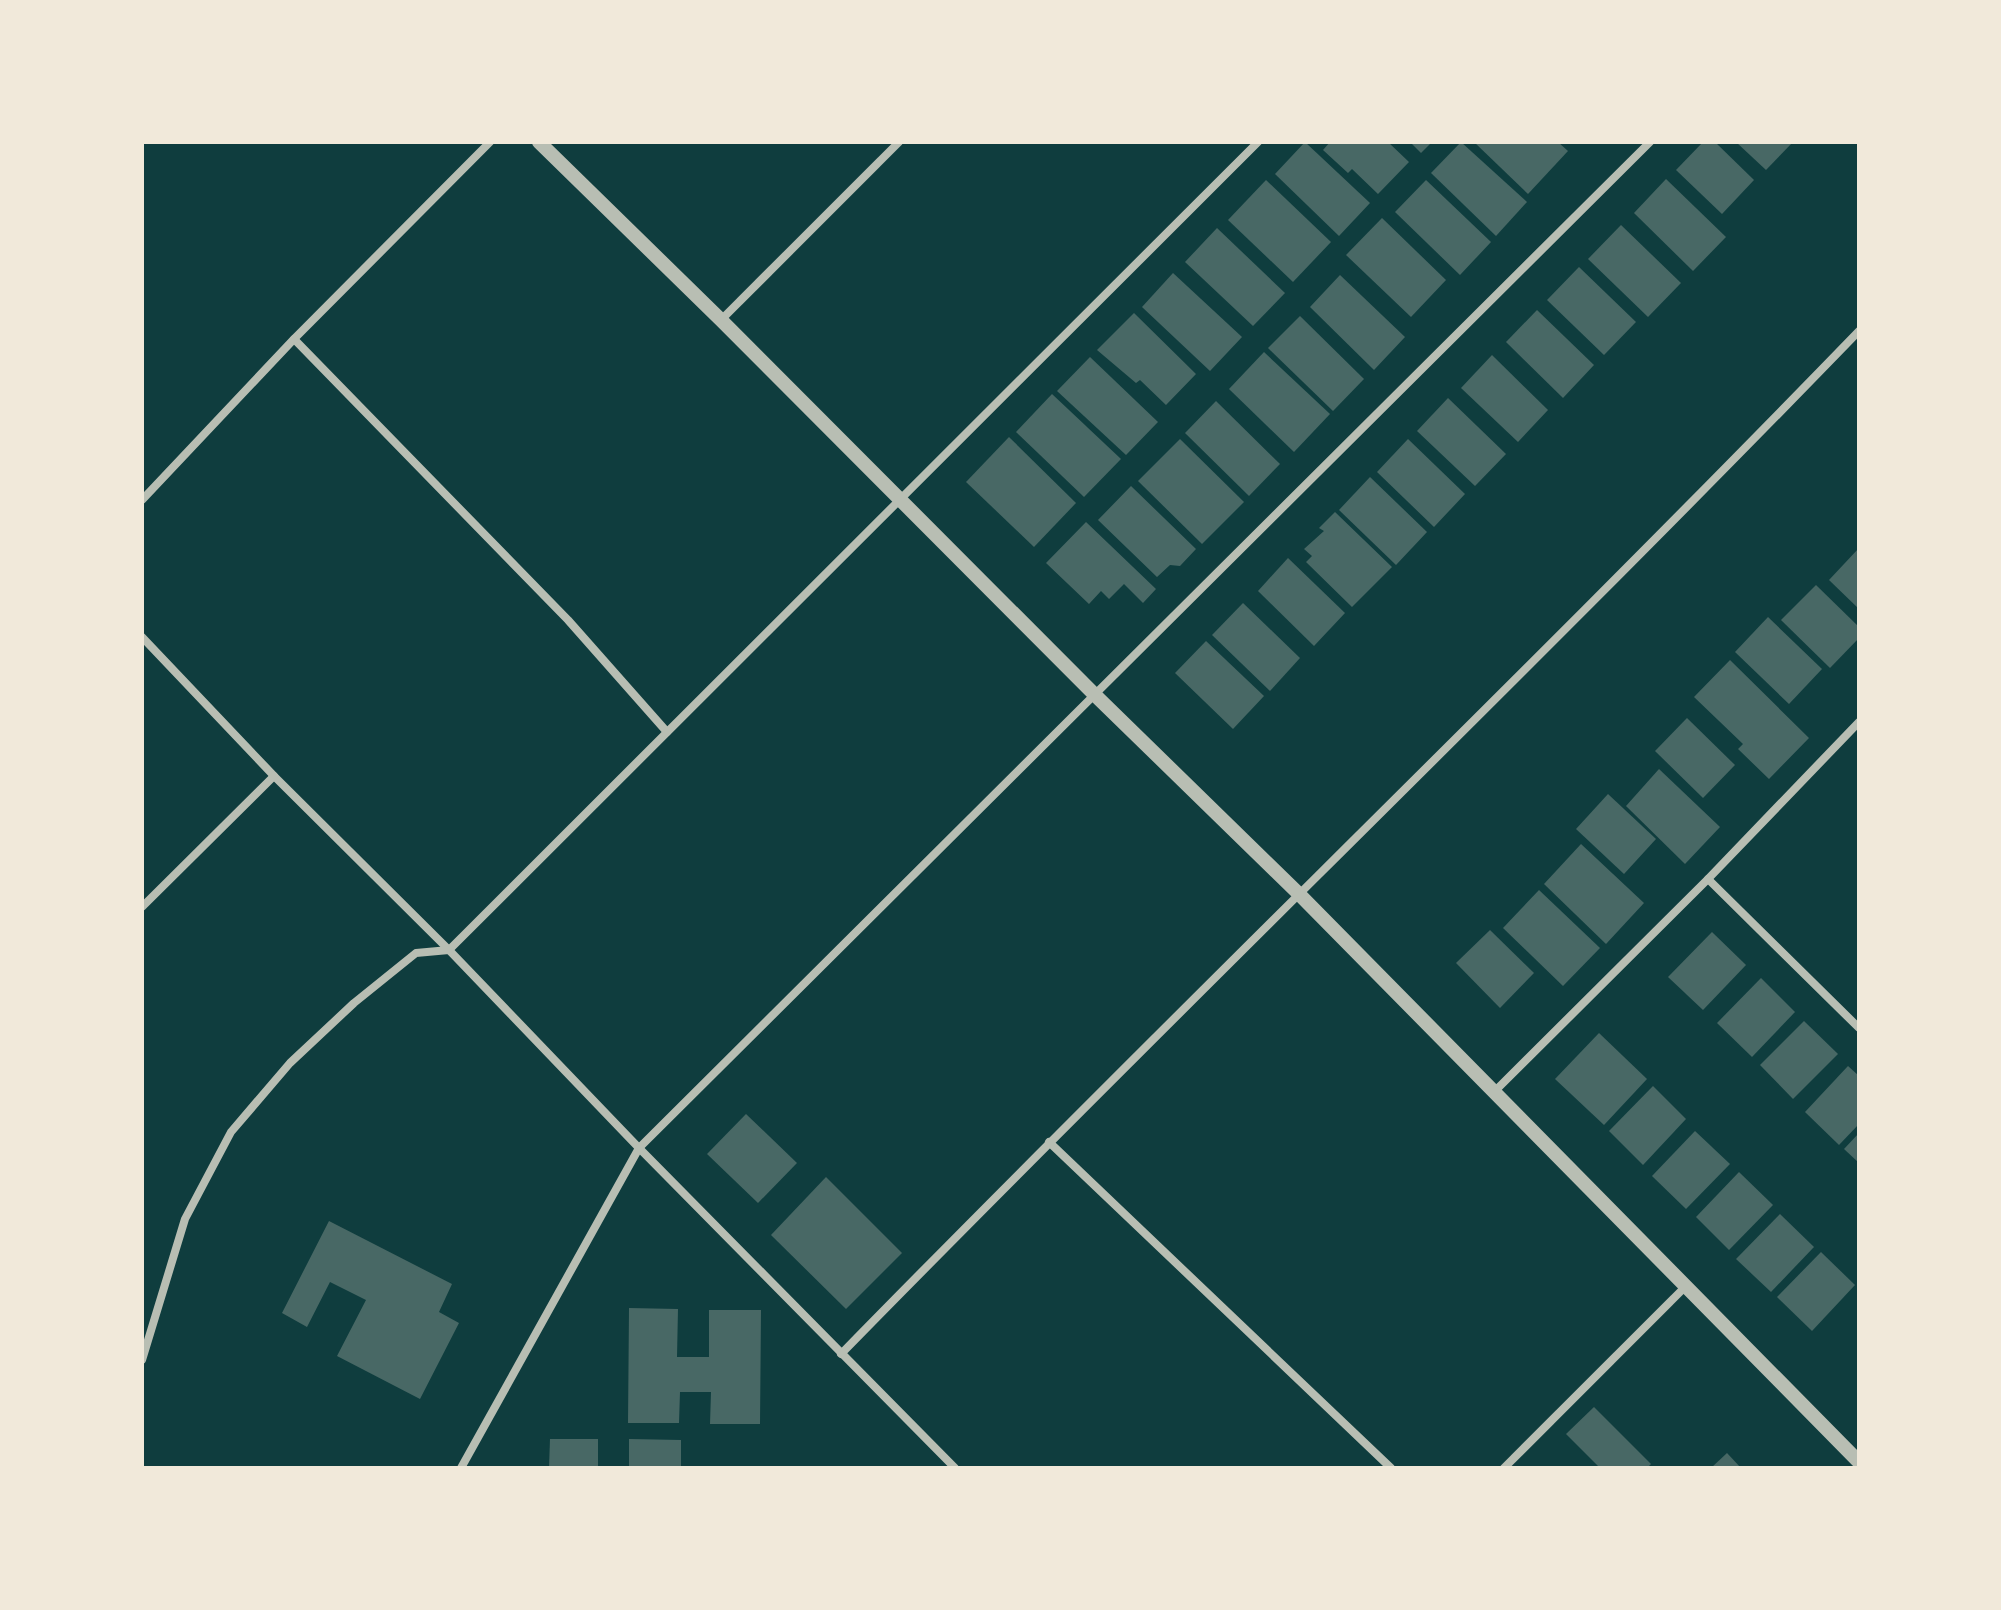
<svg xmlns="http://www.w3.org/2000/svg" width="2001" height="1610" viewBox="0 0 2001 1610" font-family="'Exo 2',sans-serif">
	<rect width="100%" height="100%" fill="#0f3d3e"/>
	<g fill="#486865">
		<polygon points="1305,142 1370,203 1339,236 1275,174"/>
		<polygon points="1330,142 1388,142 1409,162 1378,194 1352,169 1348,173 1323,150"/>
		<polygon points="1410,142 1432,142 1421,153"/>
		<polygon points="1461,142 1527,202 1496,236 1431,173"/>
		<polygon points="1474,142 1558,142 1568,151 1528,194"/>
		<polygon points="1703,142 1715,142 1754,180 1722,214 1676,170"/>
		<polygon points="1736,142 1793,142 1766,170"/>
		<polygon points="1666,179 1726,237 1693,271 1634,213"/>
		<polygon points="1266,180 1331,242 1293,282 1228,220"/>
		<polygon points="1426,180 1491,242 1460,275 1395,212"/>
		<polygon points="1382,218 1446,280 1411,317 1346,255"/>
		<polygon points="1621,225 1681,283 1648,317 1588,259"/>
		<polygon points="1217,228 1285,293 1253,326 1185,262"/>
		<polygon points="1579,267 1636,322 1604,355 1547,300"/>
		<polygon points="1173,273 1242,337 1210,371 1142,307"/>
		<polygon points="1340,275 1405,337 1374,370 1310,307"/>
		<polygon points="1537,310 1594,365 1563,398 1506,342"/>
		<polygon points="1134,313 1196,374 1166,405 1140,380 1136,383 1097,350"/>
		<polygon points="1300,316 1364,379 1333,411 1268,348"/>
		<polygon points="1264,352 1330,414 1294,452 1229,389"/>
		<polygon points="1492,355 1548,410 1518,442 1461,388"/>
		<polygon points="1090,357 1158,422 1126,455 1057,391"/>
		<polygon points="1052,394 1121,459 1084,497 1016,432"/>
		<polygon points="1448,398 1506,454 1475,486 1417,431"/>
		<polygon points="1216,401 1280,464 1249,496 1185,433"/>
		<polygon points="1009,437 1076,503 1034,547 966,482"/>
		<polygon points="1180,439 1244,502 1202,544 1138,481"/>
		<polygon points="1408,439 1465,494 1434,527 1377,472"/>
		<polygon points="1370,477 1427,532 1396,565 1339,510"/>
		<polygon points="1131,486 1196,549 1180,566 1170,565 1157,577 1098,520"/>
		<polygon points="1335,512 1392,567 1352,607 1306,562 1312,556 1304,549 1324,531 1319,528"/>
		<polygon points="1086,522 1156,589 1143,603 1124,584 1109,599 1101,591 1089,604 1046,563"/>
		<polygon points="1859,548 1859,609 1829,580"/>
		<polygon points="1288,558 1345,613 1314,646 1258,591"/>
		<polygon points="1816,585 1859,627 1859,638 1830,668 1781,620"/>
		<polygon points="1243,603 1300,658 1270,691 1212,635"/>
		<polygon points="1768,617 1822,669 1789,704 1735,652"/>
		<polygon points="1206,641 1264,696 1233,729 1175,673"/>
		<polygon points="1730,660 1809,738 1769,779 1738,749 1743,744 1694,697"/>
		<polygon points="1687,718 1735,765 1703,798 1655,751"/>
		<polygon points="1659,769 1720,827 1685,864 1626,806"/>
		<polygon points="1608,794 1656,839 1624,874 1576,829"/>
		<polygon points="1581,844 1644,903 1606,944 1544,884"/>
		<polygon points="1539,890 1600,948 1563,986 1503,928"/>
		<polygon points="1490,930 1534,973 1500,1008 1456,963"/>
		<polygon points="1712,932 1746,965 1703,1010 1668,977"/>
		<polygon points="1761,978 1795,1012 1752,1057 1717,1023"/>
		<polygon points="1804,1021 1838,1054 1793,1099 1760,1065"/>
		<polygon points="1599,1033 1647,1079 1604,1125 1555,1079"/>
		<polygon points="1848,1066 1859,1076 1859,1124 1839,1145 1805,1112"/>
		<polygon points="1653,1086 1686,1119 1643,1165 1609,1131"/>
		<polygon points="746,1114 797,1163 758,1203 707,1154"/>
		<polygon points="1695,1131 1730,1164 1686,1209 1652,1176"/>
		<polygon points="1859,1133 1859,1163 1844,1149"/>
		<polygon points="1739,1172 1773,1205 1729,1250 1696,1217"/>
		<polygon points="826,1177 902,1253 846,1309 771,1235"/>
		<polygon points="1780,1214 1814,1247 1771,1292 1736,1259"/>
		<polygon points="329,1221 452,1284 439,1312 459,1323 420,1399 337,1356 366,1300 330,1282 307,1327 282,1313"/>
		<polygon points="1821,1252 1855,1285 1812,1331 1777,1297"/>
		<polygon points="629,1308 678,1309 677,1357 709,1357 709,1310 761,1310 760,1424 710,1424 711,1392 680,1392 679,1423 628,1423"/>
		<polygon points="1594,1407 1651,1464 1647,1468 1600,1468 1566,1434"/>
		<polygon points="550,1439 598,1439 598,1468 549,1468"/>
		<polygon points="629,1439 681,1440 681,1468 629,1468"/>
		<polygon points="1727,1453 1741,1468 1711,1468"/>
	</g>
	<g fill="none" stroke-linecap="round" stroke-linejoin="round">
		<g stroke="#b8beb3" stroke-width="8">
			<polyline points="721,320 899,142"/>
			<polyline points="294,339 568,620 667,732"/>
			<polyline points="142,500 294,339 490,142"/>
			<polyline points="142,637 274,776 449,950 639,1148 955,1468"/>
			<polyline points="1708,879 1859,1028"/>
			<polyline points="142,907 274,776"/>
			<polyline points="1494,1092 1708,879 1859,722"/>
			<polyline points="1049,1142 1391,1468"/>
			<path d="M 841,1354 C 1177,1010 1524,677 1859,331"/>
			<polyline points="142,1360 185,1219 231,1132 290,1063 354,1003 416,953 449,950 1258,142"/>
			<polyline points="461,1468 639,1148 1650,142"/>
			<polyline points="1504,1468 1685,1287"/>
		</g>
		<polyline stroke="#b8beb3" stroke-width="14" points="539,142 721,320 1096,696 1299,894 1859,1462"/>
	</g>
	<rect width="2001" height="1610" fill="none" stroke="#f1e9da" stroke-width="288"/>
</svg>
